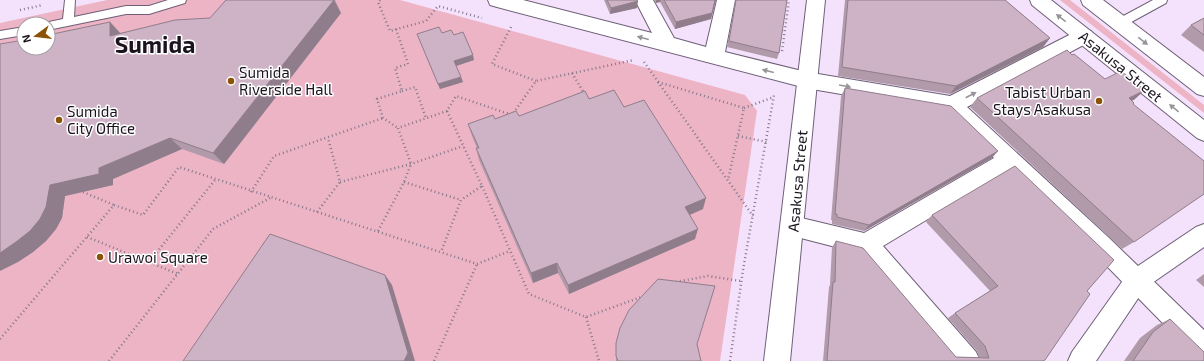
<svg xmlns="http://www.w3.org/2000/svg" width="1204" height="361" viewBox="0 0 1204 361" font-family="'Exo 2',sans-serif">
	<rect width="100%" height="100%" fill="#f4e2fd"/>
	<g fill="#edb4c5" fill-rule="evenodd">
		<path d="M 107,0 L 400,0 L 745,95 L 757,111 L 720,361 L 0,361 L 0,23 ZM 24,24 L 48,24 L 48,48 L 24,48 Z"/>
		<polygon points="1060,0 1070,0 1204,105 1204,113"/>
	</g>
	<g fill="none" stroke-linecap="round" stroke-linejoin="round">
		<g stroke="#6e5f76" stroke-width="2">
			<g id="lane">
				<polygon points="65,0 75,0 74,17 126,6 149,6 168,0 186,0 185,3 149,14 126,14 48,30 48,24 44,23 63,19"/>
				<polygon points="1153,0 1167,0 1166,3 1124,26 1116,26 1114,23 1116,20"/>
				<polygon points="24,27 24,35 0,39 0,31"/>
			</g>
		</g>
		<g stroke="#6e5f76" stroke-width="2">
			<polygon id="street" points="488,0 523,0 652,33 635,0 653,0 674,38 706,47 717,0 735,0 725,52 806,72 950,96 1077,31 1084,29 1091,31 1094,36 1091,41 967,107 1108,237 1204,330 1204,359 1195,356 1092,251 1008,171 883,246 976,352 980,361 950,361 859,253 793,236 785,233 782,226 785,219 793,216 864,233 994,158 946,112 806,88 497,7 490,5"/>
		</g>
		<g stroke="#6e5f76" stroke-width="2">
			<g id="secondary">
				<polygon points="807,0 825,0 790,361 764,361"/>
				<polygon points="1030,0 1051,0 1204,120 1204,141 1197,138 1032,5"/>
				<polygon points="1081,0 1103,0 1204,77 1204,96 1197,94 1083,5"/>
				<polygon points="1204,224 1204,247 1145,288 1096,361 1068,361 1072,352 1129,272 1196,227"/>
			</g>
		</g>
		<g stroke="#84788a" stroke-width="2.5" stroke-dasharray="1 3" stroke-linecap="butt">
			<polyline points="380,0 378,2 390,31 426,21 438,6 482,18"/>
			<polyline points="20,10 43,5"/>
			<polyline points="511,27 492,64 536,81"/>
			<polyline points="396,29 408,64 395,68 402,91 377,99 383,118 398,128"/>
			<polyline points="782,51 789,0"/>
			<polyline points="644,62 753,216"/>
			<polyline points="572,73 584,93"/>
			<polyline points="658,82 744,108 728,180"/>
			<polyline points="402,91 415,87 426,118"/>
			<polyline points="744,108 774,97"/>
			<polyline points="447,111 482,186 461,200"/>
			<polyline points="738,136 767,142"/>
			<polyline points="340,182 411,164 463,146"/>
			<polyline points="404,182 461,200 441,252"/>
			<polyline points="482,186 529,294 586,317 644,296"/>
			<polyline points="83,192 114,205"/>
			<polyline points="251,192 274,156 383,118"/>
			<polyline points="317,212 340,182 328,138"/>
			<polyline points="378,231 404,182 411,164 398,128 447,111 456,96 512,115 536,81 634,60"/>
			<polyline points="87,237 178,274"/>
			<polyline points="149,262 215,180"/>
			<polyline points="676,282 708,276 741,281"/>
			<polyline points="586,317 599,361"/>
			<polyline points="0,339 114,205 143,215 179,167 477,264 510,251"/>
			<polyline points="109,361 213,229 270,198"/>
			<polyline points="434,361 477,264"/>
			<polyline points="730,361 743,270 774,95"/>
		</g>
		<use href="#lane" fill="#fff" fill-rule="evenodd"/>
		<use href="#street" fill="#fff" fill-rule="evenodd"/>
		<use href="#secondary" fill="#fff" fill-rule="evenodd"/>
	</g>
	<g fill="#b19aaa">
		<polygon points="226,0 335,0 341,13 224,164 182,149 113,179 113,185 65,196 62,218 56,229 46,241 33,252 18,262 110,22 120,33 210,18"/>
		<polygon points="604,0 637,0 637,8 610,14"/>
		<polygon points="654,0 716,0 711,19 675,29 660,2 656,3"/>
		<polygon points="736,0 787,0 779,53 777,59 727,47"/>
		<polygon points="845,0 1005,0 1050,38 1043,47 950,94 838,76"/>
		<polygon points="1204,18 1204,52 1181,35 1191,25"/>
		<polygon points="442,33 454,35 474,60 456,66 463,82 440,89 417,34"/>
		<polygon points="1105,79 1135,99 1132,101 1133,104 1134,242 1122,249 970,107 977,98"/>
		<polygon points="845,88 992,158 864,231 832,224 832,220 831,220 841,96"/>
		<polygon points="589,99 624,107 703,209 690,215 695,239 569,294 558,273 533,283 479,160 476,148 477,148 472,136 468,124 519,116"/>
		<polygon points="932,215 1087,291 1043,361 823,361 829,287 830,285 832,247 836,241 956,357 979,358 977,351 948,318 955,313 990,291 926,222"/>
		<polygon points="1204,274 1204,287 1196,280"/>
		<polygon points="1170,319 1204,361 1124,361 1140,338 1157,325"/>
		<polygon points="616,343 697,344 701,361 616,361"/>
	</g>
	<g fill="#907d8b">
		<polygon points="334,0 341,13 224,164 213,153"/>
		<polygon points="656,0 661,0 660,2 656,3"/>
		<polygon points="716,0 711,19 675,29 676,22"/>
		<polygon points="638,1 637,8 610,14 611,8"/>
		<polygon points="110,22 122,35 110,36"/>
		<polygon points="1050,38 1043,47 950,94 956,86"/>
		<polygon points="473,55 474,60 456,66 454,61"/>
		<polygon points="461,77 463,82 440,89 438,84"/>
		<polygon points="1145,90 1135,99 1119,108 1129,98"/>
		<polygon points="170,138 182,149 113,179 113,185 65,196 62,218 56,229 46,241 33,252 18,262 0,271 0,253 50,185 99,168"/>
		<polygon points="998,151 992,158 864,231 869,225"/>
		<polygon points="706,198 703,209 682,218 685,207"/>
		<polygon points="698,229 695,239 569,294 568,285"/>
		<polygon points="557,263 558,273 533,283 531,273"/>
		<polygon points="385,275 392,285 415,361 404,361"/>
	</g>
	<g fill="#ceb3c6" stroke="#907d8b">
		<polygon points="226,0 334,0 213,153 170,138 99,168 99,174 50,185 46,207 40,219 30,231 16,242 0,253 0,44 24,40 24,48 48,48 48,35 110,22 110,36 175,20 210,18"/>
		<polygon points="607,0 637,0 638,1 611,8"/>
		<polygon points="664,0 715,0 712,13 676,22"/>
		<polygon points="736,0 787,0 779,53 729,41"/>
		<polygon points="848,0 1005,0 1050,38 956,86 842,67"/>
		<polygon points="1204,18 1204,35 1191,25"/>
		<polygon points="439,27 442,33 451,30 454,35 463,32 473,55 454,61 461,77 438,84 417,34"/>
		<polygon points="1067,50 1072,55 1074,54 1105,79 1121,71 1145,90 1129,98 1134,103 1133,104 1204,161 1204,194 1134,242 977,98"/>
		<polygon points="845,88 951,106 998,151 869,225 837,217 837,214 835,214"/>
		<polygon points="614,90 624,107 644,100 706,198 685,207 698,229 568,285 557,263 531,273 476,148 479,148 468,124 493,115 495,119 516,111 519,116 585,91 589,99"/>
		<polygon points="1015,166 1114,260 1087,291 1090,294 1045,360 1043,361 827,361 833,282 835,282 836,241 863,248 956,357 989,358 985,346 955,313 998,286 932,215"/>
		<polygon points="270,234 385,275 408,353 404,361 183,361"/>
		<polygon points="658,279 715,286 697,344 701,361 618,361 616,356 616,343 620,328 629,310"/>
		<polygon points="1170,319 1204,352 1204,361 1133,361 1153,332"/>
	</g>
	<defs><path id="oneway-solid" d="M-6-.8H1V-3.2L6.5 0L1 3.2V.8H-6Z"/></defs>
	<g fill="#98959a">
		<use href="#oneway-solid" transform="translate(1061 18) rotate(-142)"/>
		<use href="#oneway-solid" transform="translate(643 38) rotate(-165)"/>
		<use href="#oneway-solid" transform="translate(1143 41) rotate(38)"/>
		<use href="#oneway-solid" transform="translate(768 71) rotate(-166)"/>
		<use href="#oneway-solid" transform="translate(845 86) rotate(10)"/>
		<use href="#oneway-solid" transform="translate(971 95) rotate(-28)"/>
		<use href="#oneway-solid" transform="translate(1174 108) rotate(-141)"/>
	</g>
	<g fill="#8a5305" stroke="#fff" stroke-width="1.5">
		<circle cx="231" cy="81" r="4"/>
		<circle cx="1099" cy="101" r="4"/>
		<circle cx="59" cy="120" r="4"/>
		<circle cx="100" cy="257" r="4"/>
	</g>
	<g text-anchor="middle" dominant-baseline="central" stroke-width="3" stroke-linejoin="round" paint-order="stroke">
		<g font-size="15" fill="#1b141e" stroke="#fff">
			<text transform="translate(1121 66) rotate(39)">Asakusa Street</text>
			<text transform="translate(797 181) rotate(-85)">Asakusa Street</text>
		</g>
		<g font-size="15" fill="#1b141e" stroke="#fff" text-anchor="start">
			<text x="239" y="72">Sumida<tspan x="239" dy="17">Riverside Hall</tspan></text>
			<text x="1091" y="92" text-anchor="end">Tabist Urban<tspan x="1091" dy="17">Stays Asakusa</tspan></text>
			<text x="67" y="111">Sumida<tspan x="67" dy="17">City Office</tspan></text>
			<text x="108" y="257">Urawoi Square</text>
		</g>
		<g font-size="23" font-weight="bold" fill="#1b141e" stroke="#fff">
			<text x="155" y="44">Sumida</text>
		</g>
	</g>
	<g transform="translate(36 36) rotate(255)"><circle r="19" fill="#ffffff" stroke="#a4a1a5"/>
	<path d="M0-3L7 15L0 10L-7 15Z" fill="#8a5305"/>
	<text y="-6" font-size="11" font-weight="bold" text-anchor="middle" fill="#1b141e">N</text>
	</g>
</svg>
